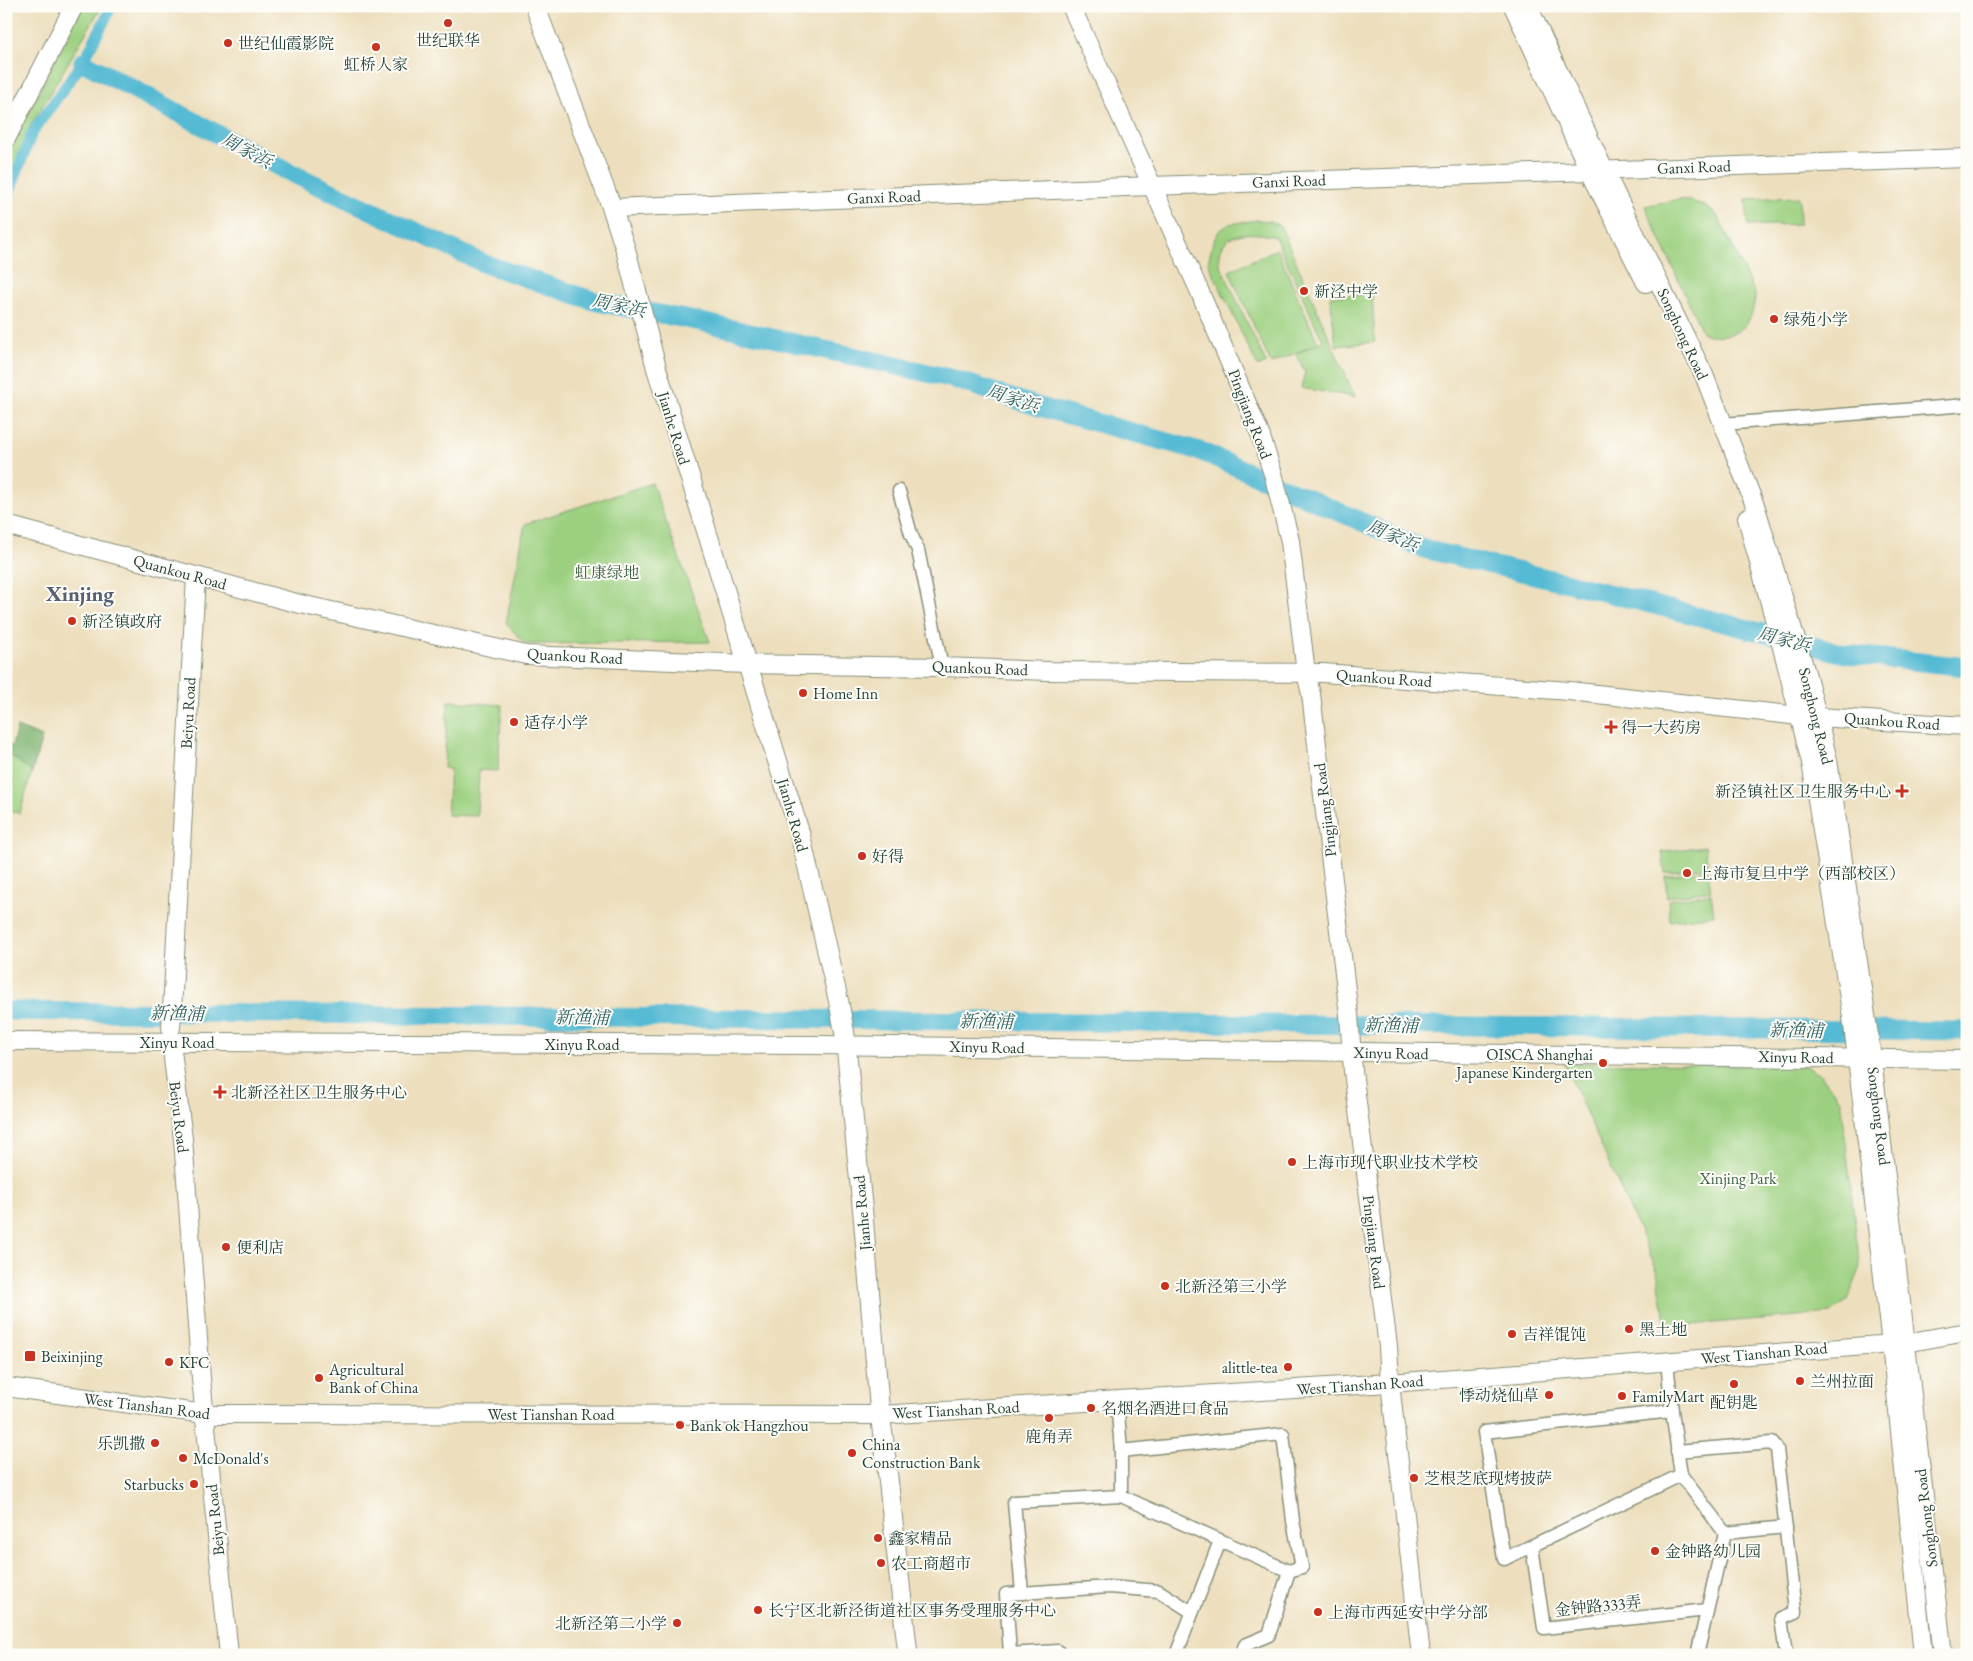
<svg xmlns="http://www.w3.org/2000/svg" width="1973" height="1661" viewBox="0 0 1973 1661" font-family="'EB Garamond','Noto Serif SC',serif">
	<rect width="100%" height="100%" fill="#fdfcf7"/>
	<filter id="ink" filterUnits="userSpaceOnUse"><feTurbulence type="fractalNoise" baseFrequency=".02" numOctaves="2"/><feDisplacementMap in="SourceGraphic" scale="10" xChannelSelector="R" yChannelSelector="G"/><feConvolveMatrix kernelMatrix="1 2 1 2 8 2 1 2 1" color-interpolation-filters="sRGB"/></filter>
	<filter id="wash" filterUnits="userSpaceOnUse"><feTurbulence type="fractalNoise" baseFrequency=".0096" numOctaves="4" result="noise"/><feDisplacementMap in="SourceGraphic" scale="20" xChannelSelector="R" yChannelSelector="G"/><feGaussianBlur stdDeviation="1.12" result="paint"/><feColorMatrix in="noise" values="0 0 0 0 0 0 0 0 0 0 0 0 0 0 0 0 0 1.4 0 .05"/><feComposite in="paint" operator="in"/></filter>
	<g filter="url(#wash)">
		<rect width="100%" height="100%" fill="#eddfbd"/>
		<g fill="#9cd080" stroke="#5e865a">
			<polygon points="83,6 102,6 30,127 6,190 6,156"/>
			<polygon points="1799,197 1800,224 1748,226 1746,199"/>
			<path d="M 1680,199 C 1695,201 1709,206 1719,218 L 1755,294 C 1754,328 1736,340 1703,334 L 1645,206 Z"/>
			<path d="M 1258,220 L 1270,221 L 1281,227 L 1355,397 L 1301,388 L 1305,372 L 1296,354 L 1318,343 L 1271,364 L 1229,271 L 1277,249 L 1318,343 L 1323,341 L 1275,237 C 1252,231 1216,229 1220,264 L 1266,363 L 1258,367 L 1208,263 L 1213,242 L 1219,231 L 1229,224 Z"/>
			<polygon points="1372,294 1375,342 1336,346 1330,296"/>
			<polygon points="652,483 710,642 525,644 506,623 525,524"/>
			<polygon points="448,701 502,705 498,771 479,770 477,816 447,815 450,769 444,768"/>
			<polygon points="17,727 42,737 20,813 6,811 6,746 12,747"/>
			<polygon points="1705,846 1708,867 1665,873 1662,852"/>
			<polygon points="1708,870 1711,891 1667,897 1665,876"/>
			<polygon points="1711,894 1714,915 1670,921 1668,900"/>
			<polygon points="1564,1063 1805,1066 1820,1074 1841,1101 1860,1269 1848,1300 1831,1313 1666,1327 1657,1270"/>
		</g>
		<polygon fill="#7db26e" stroke="#4e7851" points="17,727 42,737 32,772 6,752 6,746 12,746"/>
		<g fill="none" stroke-linecap="round" stroke-linejoin="round">
			<polyline stroke="#55bad3" stroke-width="11" points="6,201 32,133 83,62 112,6"/>
			<g stroke="#55bad3" stroke-width="19">
				<polyline points="83,62 285,170 485,264 597,302 701,322 954,379 1036,406 1200,451 1424,549 1572,584 1845,654 1967,667"/>
				<polyline points="6,1011 1967,1031"/>
			</g>
		</g>
	</g>
	<g filter="url(#ink)">
		<g fill="none" stroke-linecap="round" stroke-linejoin="round">
			<g stroke="#868e78" stroke-width="15">
				<g id="street">
					<polyline points="1723,424 1967,405"/>
					<polyline points="899,491 911,534 918,550 942,667"/>
					<polyline points="1667,1361 1672,1411 1681,1475 1725,1533 1786,1527"/>
					<polyline points="1117,1400 1121,1451 1121,1496"/>
					<polyline points="1672,1411 1484,1432 1504,1559 1681,1475"/>
					<polyline points="1677,1451 1772,1443 1777,1449 1795,1612 1781,1618 1786,1655"/>
					<polyline points="1532,1547 1544,1628 1707,1610"/>
					<polyline points="1022,1593 1014,1502 1121,1496 1289,1571 1302,1567 1293,1521 1283,1434 1121,1451"/>
					<polyline points="1058,1655 1058,1651 1010,1654 1006,1594 1109,1587 1159,1591 1192,1612"/>
					<polyline points="1176,1655 1220,1541"/>
					<polyline points="1241,1655 1245,1645 1269,1635 1289,1571"/>
					<polyline points="1697,1655 1725,1533"/>
				</g>
			</g>
			<g stroke="#868e78" stroke-width="20">
				<g id="secondary">
					<polyline points="1071,6 1199,290 1260,434 1274,477 1290,541 1306,673 1311,694 1349,1015 1353,1071 1388,1346 1390,1383 1421,1655"/>
					<polyline points="1513,6 1590,172 1646,283"/>
					<polyline points="1528,6 1604,170 1704,375 1756,508 1807,676 1828,760 1870,1042 1943,1655"/>
					<polyline points="6,139 74,6"/>
					<polyline points="612,208 1151,186 1967,158"/>
					<polyline points="1747,518 1784,655 1811,762 1852,1017 1891,1344 1923,1655"/>
					<polyline points="6,525 296,603 526,655 746,664 942,667 1048,671 1323,673 1569,691 1800,716 1967,726"/>
					<polyline points="171,1028 196,577"/>
					<polyline points="6,1041 817,1045 1967,1060"/>
					<polyline points="171,1042 183,1139 201,1378 229,1655"/>
					<polyline points="6,1387 205,1414 880,1415 1390,1383 1905,1343 1967,1332"/>
				</g>
			</g>
			<g stroke="#868e78" stroke-width="21">
				<polyline id="primary" points="535,6 612,208 626,251 657,370 800,834 839,1003 845,1035 863,1215 880,1415 884,1442 908,1655"/>
			</g>
			<use href="#street" stroke="#fff" stroke-width="12"/>
			<use href="#secondary" stroke="#fff" stroke-width="18"/>
			<use href="#primary" stroke="#fff" stroke-width="19"/>
		</g>
	</g>
	<g fill="#c8321e" stroke="#fdfcf7" stroke-width="2">
		<circle cx="448" cy="23" r="5"/>
		<circle cx="228" cy="43" r="5"/>
		<circle cx="376" cy="47" r="5"/>
		<circle cx="1304" cy="291" r="5"/>
		<circle cx="1774" cy="319" r="5"/>
		<circle cx="72" cy="621" r="5"/>
		<circle cx="803" cy="693" r="5"/>
		<circle cx="514" cy="722" r="5"/>
		<path d="M1608.5 719.5h5v5h5v5h-5v5h-5v-5h-5v-5h5z"/>
		<path d="M1899.5 783.5h5v5h5v5h-5v5h-5v-5h-5v-5h5z"/>
		<circle cx="862" cy="856" r="5"/>
		<circle cx="1687" cy="873" r="5"/>
		<circle cx="1603" cy="1063" r="5"/>
		<path d="M217.5 1084.5h5v5h5v5h-5v5h-5v-5h-5v-5h5z"/>
		<circle cx="1292" cy="1162" r="5"/>
		<circle cx="226" cy="1247" r="5"/>
		<circle cx="1165" cy="1286" r="5"/>
		<circle cx="1629" cy="1329" r="5"/>
		<circle cx="1512" cy="1334" r="5"/>
		<rect x="24" y="1350" width="12" height="12" rx="2.5"/>
		<circle cx="169" cy="1362" r="5"/>
		<circle cx="1288" cy="1367" r="5"/>
		<circle cx="319" cy="1378" r="5"/>
		<circle cx="1800" cy="1381" r="5"/>
		<circle cx="1734" cy="1384" r="5"/>
		<circle cx="1549" cy="1395" r="5"/>
		<circle cx="1622" cy="1396" r="5"/>
		<circle cx="1091" cy="1408" r="5"/>
		<circle cx="1049" cy="1418" r="5"/>
		<circle cx="680" cy="1425" r="5"/>
		<circle cx="155" cy="1443" r="5"/>
		<circle cx="852" cy="1453" r="5"/>
		<circle cx="183" cy="1458" r="5"/>
		<circle cx="1414" cy="1478" r="5"/>
		<circle cx="194" cy="1484" r="5"/>
		<circle cx="878" cy="1538" r="5"/>
		<circle cx="1655" cy="1551" r="5"/>
		<circle cx="881" cy="1563" r="5"/>
		<circle cx="758" cy="1610" r="5"/>
		<circle cx="1318" cy="1612" r="5"/>
		<circle cx="677" cy="1623" r="5"/>
	</g>
	<g text-anchor="middle" dominant-baseline="central" stroke-width="4" stroke-linejoin="round" paint-order="stroke">
		<g font-size="16" fill="#1f3d34" stroke="#fdfcf7" text-anchor="start">
			<text x="448" y="40" text-anchor="middle">世纪联华</text>
			<text x="238" y="43">世纪仙霞影院</text>
			<text x="376" y="64" text-anchor="middle">虹桥人家</text>
			<text x="1314" y="291">新泾中学</text>
			<text x="1784" y="319">绿苑小学</text>
			<text x="82" y="621">新泾镇政府</text>
			<text x="813" y="693">Home Inn</text>
			<text x="524" y="722">适存小学</text>
			<text x="1621" y="727">得一大药房</text>
			<text x="1891" y="791" text-anchor="end">新泾镇社区卫生服务中心</text>
			<text x="872" y="856">好得</text>
			<text x="1697" y="873">上海市复旦中学（西部校区）</text>
			<text x="1593" y="1054" text-anchor="end">OISCA Shanghai<tspan x="1593" dy="18">Japanese Kindergarten</tspan></text>
			<text x="231" y="1092">北新泾社区卫生服务中心</text>
			<text x="1302" y="1162">上海市现代职业技术学校</text>
			<text x="236" y="1247">便利店</text>
			<text x="1175" y="1286">北新泾第三小学</text>
			<text x="1639" y="1329">黑土地</text>
			<text x="1522" y="1334">吉祥馄饨</text>
			<text x="41" y="1356">Beixinjing</text>
			<text x="179" y="1362">KFC</text>
			<text x="1278" y="1367" text-anchor="end">alittle-tea</text>
			<text x="329" y="1369">Agricultural<tspan x="329" dy="18">Bank of China</tspan></text>
			<text x="1810" y="1381">兰州拉面</text>
			<text x="1539" y="1395" text-anchor="end">悸动烧仙草</text>
			<text x="1632" y="1396">FamilyMart</text>
			<text x="1734" y="1402" text-anchor="middle">配钥匙</text>
			<text x="1101" y="1408">名烟名酒进口食品</text>
			<text x="690" y="1425">Bank ok Hangzhou</text>
			<text x="1049" y="1436" text-anchor="middle">鹿角弄</text>
			<text x="145" y="1443" text-anchor="end">乐凯撒</text>
			<text x="862" y="1444">China<tspan x="862" dy="18">Construction Bank</tspan></text>
			<text x="193" y="1458">McDonald's</text>
			<text x="1424" y="1478">芝根芝底现烤披萨</text>
			<text x="184" y="1484" text-anchor="end">Starbucks</text>
			<text x="888" y="1538">鑫家精品</text>
			<text x="1665" y="1551">金钟路幼儿园</text>
			<text x="891" y="1563">农工商超市</text>
			<text x="768" y="1610">长宁区北新泾街道社区事务受理服务中心</text>
			<text x="1328" y="1612">上海市西延安中学分部</text>
			<text x="667" y="1623" text-anchor="end">北新泾第二小学</text>
		</g>
		<g font-size="16" fill="#1f3d34" stroke="#fdfcf7">
			<text transform="translate(1694 167) rotate(-2)">Ganxi Road</text>
			<text transform="translate(1289 181) rotate(-2)">Ganxi Road</text>
			<text transform="translate(884 197) rotate(-2)">Ganxi Road</text>
			<text transform="translate(1683 334) rotate(65)">Songhong Road</text>
			<text transform="translate(1250 414) rotate(69)">Pingjiang Road</text>
			<text transform="translate(674 428) rotate(73)">Jianhe Road</text>
			<text transform="translate(180 572) rotate(15)">Quankou Road</text>
			<text transform="translate(575 656) rotate(3)">Quankou Road</text>
			<text transform="translate(980 668) rotate(2)">Quankou Road</text>
			<text transform="translate(1384 678) rotate(4)">Quankou Road</text>
			<text transform="translate(188 713) rotate(-87)">Beiyu Road</text>
			<text transform="translate(1816 716) rotate(76)">Songhong Road</text>
			<text transform="translate(1892 721) rotate(4)">Quankou Road</text>
			<text transform="translate(1325 810) rotate(-97)">Pingjiang Road</text>
			<text transform="translate(793 815) rotate(74)">Jianhe Road</text>
			<text x="177" y="1042">Xinyu Road</text>
			<text x="582" y="1044">Xinyu Road</text>
			<text transform="translate(987 1047) rotate(1)">Xinyu Road</text>
			<text transform="translate(1391 1053) rotate(1)">Xinyu Road</text>
			<text transform="translate(1796 1057) rotate(1)">Xinyu Road</text>
			<text transform="translate(1879 1116) rotate(83)">Songhong Road</text>
			<text transform="translate(179 1117) rotate(83)">Beiyu Road</text>
			<text transform="translate(862 1213) rotate(-95)">Jianhe Road</text>
			<text transform="translate(1374 1242) rotate(83)">Pingjiang Road</text>
			<text transform="translate(1764 1353) rotate(-5)">West Tianshan Road</text>
			<text transform="translate(1360 1385) rotate(-4)">West Tianshan Road</text>
			<text transform="translate(147 1406) rotate(7)">West Tianshan Road</text>
			<text transform="translate(956 1410) rotate(-3)">West Tianshan Road</text>
			<text x="551" y="1414">West Tianshan Road</text>
			<text transform="translate(1926 1518) rotate(-97)">Songhong Road</text>
			<text transform="translate(215 1520) rotate(-96)">Beiyu Road</text>
			<text transform="translate(1598 1606) rotate(-6)">金钟路333弄</text>
		</g>
		<g font-size="16" fill="#3e6247" stroke="#fdfcf7">
			<text x="607" y="572">虹康绿地</text>
			<text x="1738" y="1178">Xinjing Park</text>
		</g>
		<g font-size="18" font-style="italic" fill="#2f6264" stroke="#fdfcf7">
			<text transform="translate(247 150) rotate(28)">周家浜</text>
			<text transform="translate(619 305) rotate(12)">周家浜</text>
			<text transform="translate(1013 398) rotate(18)">周家浜</text>
			<text transform="translate(1393 535) rotate(23)">周家浜</text>
			<text transform="translate(1784 639) rotate(14)">周家浜</text>
			<text transform="translate(177 1013) rotate(1)">新渔浦</text>
			<text transform="translate(582 1017) rotate(1)">新渔浦</text>
			<text transform="translate(986 1021) rotate(1)">新渔浦</text>
			<text transform="translate(1391 1025) rotate(1)">新渔浦</text>
			<text transform="translate(1796 1030) rotate(1)">新渔浦</text>
		</g>
		<g font-size="21" font-weight="bold" fill="#576073" stroke="#fdfcf7">
			<text x="80" y="593">Xinjing</text>
		</g>
	</g>
	<rect width="1973" height="1661" fill="none" stroke="#fdfcf7" stroke-width="25"/>
</svg>
